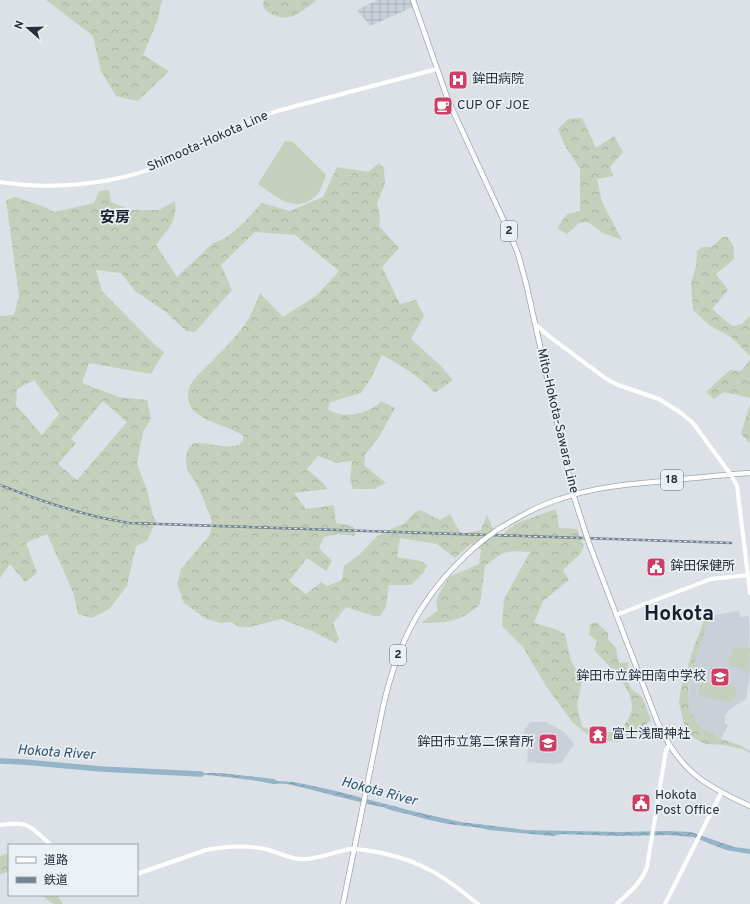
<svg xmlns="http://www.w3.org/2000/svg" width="750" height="904" viewBox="0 0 750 904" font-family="Overpass,'Noto Sans JP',sans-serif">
	<defs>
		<pattern id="industrial-grid" width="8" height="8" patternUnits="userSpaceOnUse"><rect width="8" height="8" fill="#c9d0d8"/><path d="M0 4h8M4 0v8" fill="none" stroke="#acb3ba"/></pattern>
		<pattern id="forest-crowns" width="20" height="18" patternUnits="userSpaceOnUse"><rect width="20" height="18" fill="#c4d0bc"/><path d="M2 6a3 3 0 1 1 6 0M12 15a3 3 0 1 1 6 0" fill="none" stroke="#a8b3a2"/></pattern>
		<pattern id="water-waves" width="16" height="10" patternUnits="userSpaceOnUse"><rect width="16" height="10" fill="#95b4c7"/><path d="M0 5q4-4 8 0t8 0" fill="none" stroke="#7993a3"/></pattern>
	</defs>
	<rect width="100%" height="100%" fill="#dbe1e6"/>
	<g fill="#c9d0d8">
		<polygon points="739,611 740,617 749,616 750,675 746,699 730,709 725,716 725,723 728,725 721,739 702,729 694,722 690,712 688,701 689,679 709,619 714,615"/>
		<polygon points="530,722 546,722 563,731 572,741 574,744 562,762 555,764 527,762 528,748 523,747 524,731"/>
	</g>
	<polygon fill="url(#industrial-grid)" points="378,0 410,0 413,7 370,26 357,10"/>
	<g fill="url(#forest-crowns)" fill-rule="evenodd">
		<polygon points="46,0 88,0 89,1 91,0 163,0 161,3 158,19 143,55 169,71 138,101 116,96 101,71 93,36"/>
		<path d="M 264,0 L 317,0 C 310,5 298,15 290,17 C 280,19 268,15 263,6 Z"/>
		<polygon points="582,118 596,148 614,136 623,152 610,167 613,176 597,179 602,202 622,240 603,233 588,222 579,223 567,234 557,228 567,214 580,211 580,169 564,144 558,129 568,119"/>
		<path d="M 379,163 L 384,168 L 385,184 L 377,203 L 380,215 L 379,226 L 399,248 L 382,267 L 400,304 L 416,300 L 424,316 L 411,339 L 440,365 L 453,380 L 435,393 C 420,376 401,366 382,355 L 371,378 L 361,393 L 330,402 L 328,409 C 342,420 370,414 381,401 L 395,408 L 379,437 L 365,455 L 364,465 L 386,483 L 374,489 L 353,489 L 350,480 L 352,461 L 337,463 L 318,456 L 307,469 L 324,484 L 327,489 L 294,493 L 306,509 L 334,505 L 336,523 L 353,526 L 355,536 L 338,534 L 324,537 L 319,548 L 332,561 L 326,571 L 307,558 L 289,581 L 306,594 L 321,582 L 327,586 L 342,580 L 344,566 L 359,555 L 377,536 L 405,523 L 414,513 L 420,510 L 440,520 L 450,514 L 461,534 L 481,530 L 487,515 L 497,538 L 517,523 L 556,509 L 559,528 L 577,529 L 584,547 L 580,554 L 563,570 L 569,580 L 543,601 L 534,623 L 555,629 L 565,634 L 571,661 L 582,680 L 577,705 L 582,727 L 602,733 L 620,731 C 625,724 632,716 632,706 C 632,687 607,664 594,650 L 597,641 L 589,635 L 590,624 L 596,622 L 608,633 L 608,639 L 616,648 L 619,663 L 629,662 L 625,676 L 631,689 L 642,697 L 651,720 L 636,733 L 618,742 L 595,740 L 573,723 L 546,686 L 523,647 L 502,626 L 504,599 L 530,552 C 505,550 505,551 485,566 L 480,604 C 461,622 447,623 421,623 L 438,610 L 436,602 L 439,594 L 449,577 L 479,564 L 481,550 L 471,544 L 455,558 L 437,544 L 400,538 L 397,557 L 421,561 L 427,565 L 424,572 L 411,585 L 389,585 L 386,607 L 380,616 L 374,616 L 346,607 L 333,623 L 339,639 L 336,643 L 312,631 L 281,619 L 250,627 L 240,627 L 231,622 L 221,623 L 206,619 L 184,603 L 177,584 L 181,569 L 209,536 L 212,526 L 211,518 L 203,498 L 195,481 L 187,470 L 186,455 L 189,448 L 194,443 C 212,442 220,449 239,445 L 243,440 L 243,436 C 228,425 208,424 194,411 C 189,406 186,395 189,388 C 193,379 201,372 208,365 C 219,354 230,343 240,331 C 249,320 255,306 260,293 L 283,317 L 317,295 L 339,271 L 295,235 L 255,232 L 221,265 L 232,290 L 195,332 L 186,331 L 166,312 L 135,291 L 121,273 L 96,270 L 102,291 L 156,346 L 164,352 L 151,374 L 89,363 L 82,383 L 119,397 L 147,400 L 151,419 L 143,432 L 137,464 L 147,490 L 153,516 L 156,521 L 147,541 L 136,546 L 127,586 L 109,609 L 92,618 L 78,614 L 73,592 L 47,534 L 26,543 L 37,573 L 25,582 L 10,564 L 0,578 L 0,316 L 14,315 L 19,296 L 6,200 L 15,197 L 44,207 L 55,212 L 94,203 L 99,191 L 109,190 L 111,202 L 131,210 L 159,210 L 175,201 C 178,222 167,229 156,245 L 177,277 L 213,243 C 233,238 248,217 262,203 L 290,211 L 323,197 L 337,167 L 368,172 ZM 34,380 L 59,414 L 42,435 L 16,405 L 17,389 ZM 103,401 L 127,422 L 77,480 L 58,464 L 76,443 L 71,439 Z"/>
		<path d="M 723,237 L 727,237 C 734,244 734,249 734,259 L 716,274 L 728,290 L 712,309 L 732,326 L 742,324 L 750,316 L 750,356 L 731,337 L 709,325 L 693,310 L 691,282 L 696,267 L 697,251 L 702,247 L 711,247 Z"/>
		<polygon points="750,360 750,398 724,392 714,399 706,392 730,370 741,371"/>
		<polygon points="750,404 750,443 741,434"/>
		<polygon points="708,610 710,616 696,658 688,687 689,709 699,726 721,739 742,746 750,751 750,753 742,749 724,745 705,744 694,738 685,728 679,703 681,687 695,644"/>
		<polygon points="9,853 9,873 7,872 0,874 0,856"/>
		<polygon points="44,895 57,895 63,904 53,904 43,896"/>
	</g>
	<g fill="#c4d0bc">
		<path d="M 285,141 L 293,142 L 326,175 C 324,181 321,190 317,195 C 295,215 277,197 258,184 Z"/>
		<polygon points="733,647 750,648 748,672 728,664"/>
		<path d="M 703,682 L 733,685 C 740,691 737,698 730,702 L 700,696 C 698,690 699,686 703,682 Z"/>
	</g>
	<path fill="url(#water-waves)" d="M 188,773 L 221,773 L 274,779 L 277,781 L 294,782 L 332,790 L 416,812 L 461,822 L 526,830 L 619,832 L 669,831 L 691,832 L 734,847 L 750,849 L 750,854 L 726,850 L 693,837 L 668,835 L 618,836 L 561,834 L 553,836 L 489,830 C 475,826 458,826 443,823 C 426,820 410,814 394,811 C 388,810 384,806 376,806 C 356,801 336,796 316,791 C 303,788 287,782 273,784 C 245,778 217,776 188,773 Z"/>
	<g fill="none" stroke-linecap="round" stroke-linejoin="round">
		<polyline stroke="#95b4c7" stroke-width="5.5" points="0,761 24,762 101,769 201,774"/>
		<g stroke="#9ba7b2" stroke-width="6">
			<g id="primary">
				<polyline points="413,0 448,100 510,234 518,254 526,283 573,494 586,534"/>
				<path d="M 497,530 C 517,518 537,506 560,499 C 594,487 629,484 665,481 C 693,478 722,475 750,473"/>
				<path d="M 590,546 L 657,721 C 679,770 703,785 750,806"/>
				<path d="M 343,904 L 383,707 C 399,636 426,588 482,541"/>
			</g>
		</g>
		<g stroke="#fff" stroke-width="4">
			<path d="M 0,182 C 51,190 114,185 161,165 C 180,157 197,146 215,136 C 235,126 256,119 277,111 L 437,69"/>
			<polyline points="535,324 550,337 605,378 618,385 659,399 681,413 693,423 731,475 737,486 750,593"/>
			<polyline points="616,615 711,579 748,575"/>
			<path d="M 0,825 C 31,821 29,826 51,845"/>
			<path d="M 137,874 L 206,850 C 225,846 249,845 269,850 C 279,853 291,859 301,859 C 318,860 335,851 352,849 C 362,849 372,851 382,853 C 424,862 446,878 478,904"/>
			<path d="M 617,904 C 629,892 641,884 647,867 L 665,756 L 666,750 L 669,746"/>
			<polyline points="665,904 721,793"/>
		</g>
		<use href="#primary" stroke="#fff" stroke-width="4.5"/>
		<g stroke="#758290" stroke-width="2.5">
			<path id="rail" d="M 0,485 C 42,502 85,516 129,523 L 731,543"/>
		</g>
		<use href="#rail" stroke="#eaf0f4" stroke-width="1" stroke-dasharray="3" stroke-linecap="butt"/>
		<g stroke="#9ba7b2" stroke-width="6" stroke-linecap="butt">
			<g id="primary-bridge">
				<polyline points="586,534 590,546"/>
				<polyline points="482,541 497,530"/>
			</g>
		</g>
		<use href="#primary-bridge" stroke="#fff" stroke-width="4.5"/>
	</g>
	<defs>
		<g id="hospital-square" transform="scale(1)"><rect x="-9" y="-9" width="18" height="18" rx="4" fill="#d03c64" stroke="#eaf0f4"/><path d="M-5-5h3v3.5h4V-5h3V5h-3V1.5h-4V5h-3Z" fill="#fff"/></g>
		<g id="cafe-square" transform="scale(1)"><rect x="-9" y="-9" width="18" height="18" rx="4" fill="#d03c64" stroke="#eaf0f4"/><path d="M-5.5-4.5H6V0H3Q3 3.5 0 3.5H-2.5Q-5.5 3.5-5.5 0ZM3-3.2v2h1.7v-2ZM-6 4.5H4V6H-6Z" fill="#fff"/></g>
		<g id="civic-square" transform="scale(1)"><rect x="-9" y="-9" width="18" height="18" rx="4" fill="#d03c64" stroke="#eaf0f4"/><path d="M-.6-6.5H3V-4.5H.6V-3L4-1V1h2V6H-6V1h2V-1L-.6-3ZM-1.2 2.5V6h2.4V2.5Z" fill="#fff"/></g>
		<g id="school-square" transform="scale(1)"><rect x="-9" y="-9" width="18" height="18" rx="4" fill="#d03c64" stroke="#eaf0f4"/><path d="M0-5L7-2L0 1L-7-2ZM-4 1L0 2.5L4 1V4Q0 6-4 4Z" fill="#fff"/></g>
		<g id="temple-square" transform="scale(1)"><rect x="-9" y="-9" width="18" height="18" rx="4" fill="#d03c64" stroke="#eaf0f4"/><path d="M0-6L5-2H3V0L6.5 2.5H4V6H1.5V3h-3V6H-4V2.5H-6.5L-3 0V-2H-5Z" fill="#fff"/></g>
	</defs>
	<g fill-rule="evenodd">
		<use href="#hospital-square" x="458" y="80"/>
		<use href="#cafe-square" x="443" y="106"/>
		<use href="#civic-square" x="656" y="567"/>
		<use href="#school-square" x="720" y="677"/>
		<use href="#temple-square" x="598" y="735"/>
		<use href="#school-square" x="548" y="743"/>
		<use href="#civic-square" x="641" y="803"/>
	</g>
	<g text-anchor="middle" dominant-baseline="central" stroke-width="3.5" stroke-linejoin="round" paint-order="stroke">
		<g fill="#eaf0f4" stroke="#606a73" stroke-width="1">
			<rect x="501" y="221" width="16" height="20" rx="3"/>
			<rect x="661" y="470" width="22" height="20" rx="3"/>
			<rect x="390" y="645" width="16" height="20" rx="3"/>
		</g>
		<g font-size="12" font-weight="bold" fill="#25303c">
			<text x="509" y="231">2</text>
			<text x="672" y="480">18</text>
			<text x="398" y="655">2</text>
		</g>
		<g font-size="13" fill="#25303c" stroke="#eaf0f4" text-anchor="start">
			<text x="472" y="80">鉾田病院</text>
			<text x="457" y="106">CUP OF JOE</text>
			<text x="670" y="567">鉾田保健所</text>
			<text x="706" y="677" text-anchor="end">鉾田市立鉾田南中学校</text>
			<text x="612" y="735">富士浅間神社</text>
			<text x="534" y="743" text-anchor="end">鉾田市立第二保育所</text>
			<text x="655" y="796">Hokota<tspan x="655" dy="15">Post Office</tspan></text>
		</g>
		<g font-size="13" fill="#25303c" stroke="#eaf0f4">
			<text transform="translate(208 142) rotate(-24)">Shimoota-Hokota Line</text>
			<text transform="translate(557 421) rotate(77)">Mito-Hokota-Sawara Line</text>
		</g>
		<g font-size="14" font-style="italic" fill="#2f5470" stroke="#eaf0f4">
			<text transform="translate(56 753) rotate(4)">Hokota River</text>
			<text transform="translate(379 792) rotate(15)">Hokota River</text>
		</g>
		<g font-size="15" font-weight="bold" fill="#18212d" stroke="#eaf0f4">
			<text x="115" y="218">安房</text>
		</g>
		<g font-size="21" font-weight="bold" fill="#18212d" stroke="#eaf0f4">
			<text x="679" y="614">Hokota</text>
		</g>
	</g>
	<rect x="8" y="844" width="130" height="52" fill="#eaf0f4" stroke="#9ba3aa"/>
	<rect x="16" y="857" width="20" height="6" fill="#ffffff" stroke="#9ba3aa"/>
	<text x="44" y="864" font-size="12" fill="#25303c">道路</text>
	<rect x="16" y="877" width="20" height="6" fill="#758290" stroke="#9ba3aa"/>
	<text x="44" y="884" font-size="12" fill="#25303c">鉄道</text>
	<g transform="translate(28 28) rotate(290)" stroke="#eaf0f4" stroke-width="3" paint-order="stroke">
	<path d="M0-3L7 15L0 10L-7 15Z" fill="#25303c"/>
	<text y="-6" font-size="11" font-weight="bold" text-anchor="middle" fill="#25303c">N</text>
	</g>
</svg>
